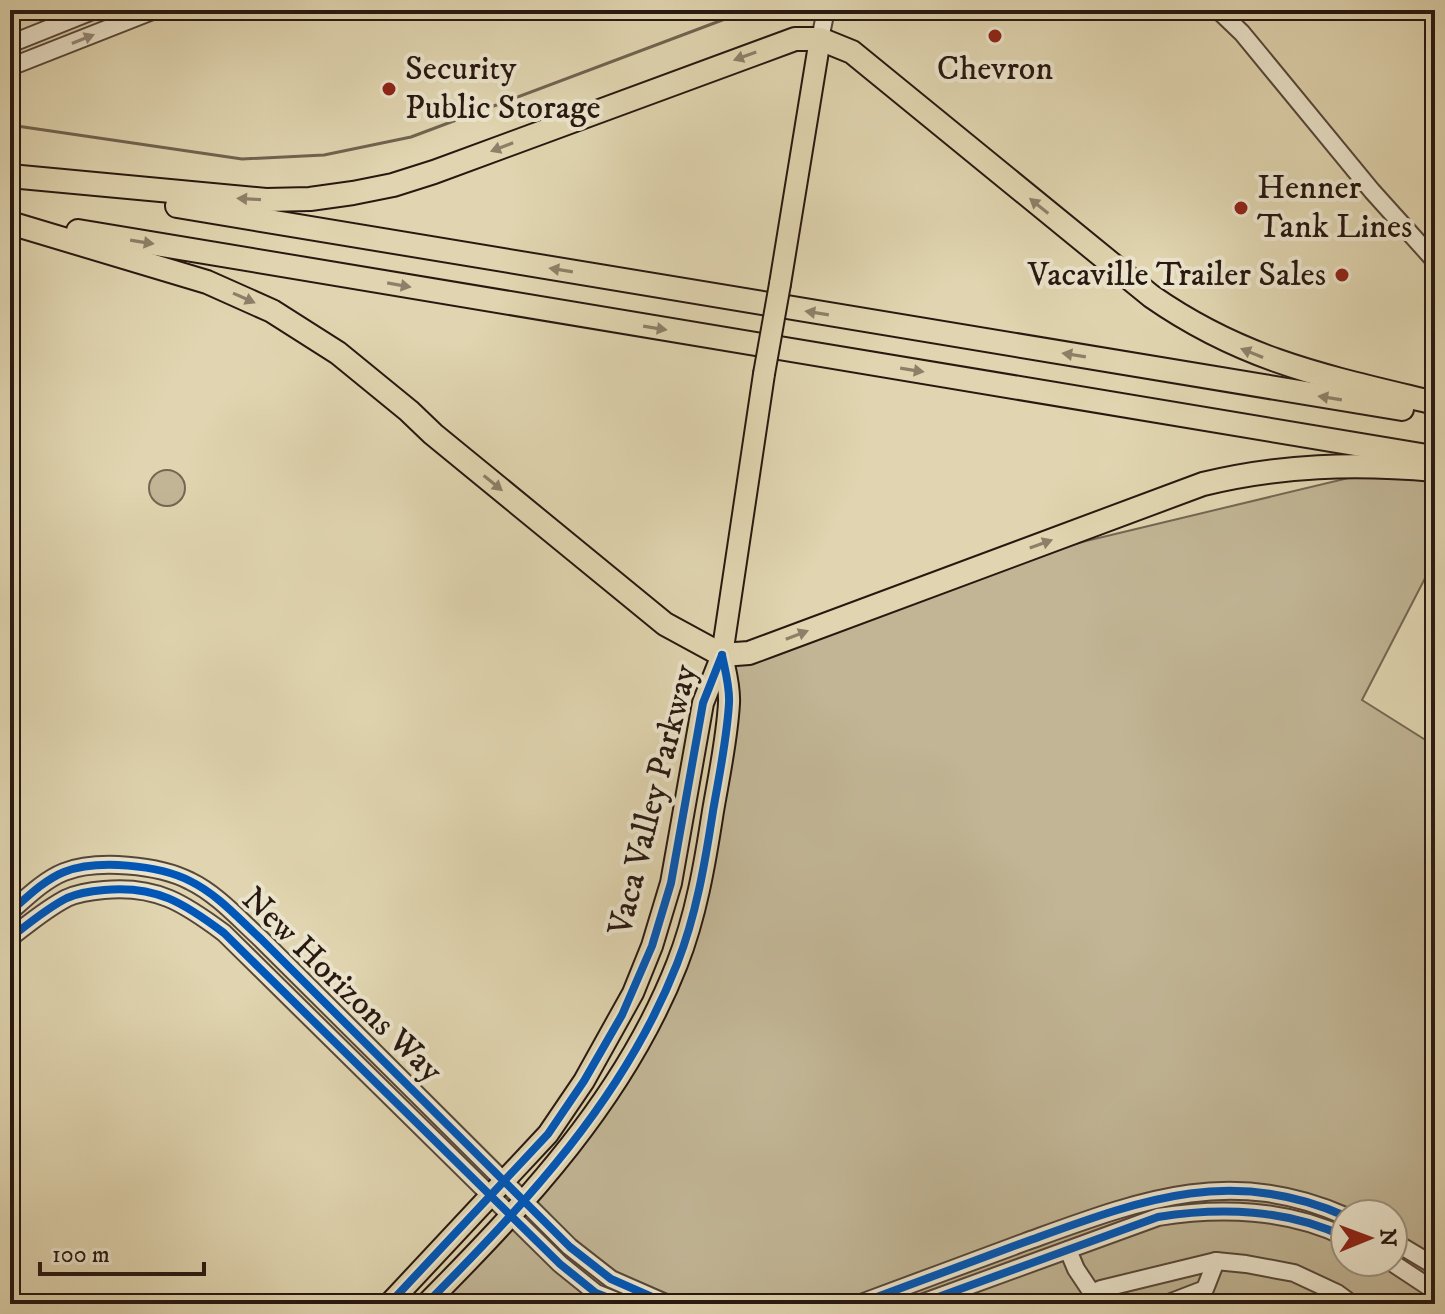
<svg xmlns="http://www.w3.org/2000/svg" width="1445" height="1314" viewBox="0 0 1445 1314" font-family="'IM FELL DW Pica',serif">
	<rect width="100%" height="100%" fill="#e0d5b0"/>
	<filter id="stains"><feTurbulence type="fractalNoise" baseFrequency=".0025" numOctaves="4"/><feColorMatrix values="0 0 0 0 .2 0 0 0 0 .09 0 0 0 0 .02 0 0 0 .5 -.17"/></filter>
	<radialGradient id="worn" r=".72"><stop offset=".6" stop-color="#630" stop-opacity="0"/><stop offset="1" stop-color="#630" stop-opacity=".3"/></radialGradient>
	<g fill="#c1b595" stroke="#746653" stroke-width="2" fill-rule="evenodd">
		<circle cx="167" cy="488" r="18"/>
		<path d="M 1361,475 L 1435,476 L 1435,559 L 1362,700 L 1435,746 L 1435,1304 L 426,1304 L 590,1122 L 691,923 L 711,824 L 722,655 L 944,582 L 1086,541 ZM 1345,1214 L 1393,1214 L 1393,1262 L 1345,1262 Z"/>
	</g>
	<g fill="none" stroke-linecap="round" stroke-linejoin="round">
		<polyline stroke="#716350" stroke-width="3" points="10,125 242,159 324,155 411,137 749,10"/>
		<g stroke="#564739" stroke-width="20">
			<g id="minor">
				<polyline points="1218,10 1242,33 1372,191 1435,261"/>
				<polyline points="820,39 826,10"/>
				<polyline points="10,44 95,10"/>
				<polyline points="10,67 155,10"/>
				<path d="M 10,912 C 26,898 44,880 64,872 C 97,859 159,865 190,881 C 217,894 239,919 261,939 L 570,1247 L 611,1279 L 668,1304"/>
				<path d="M 10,938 C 27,925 47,908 67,898 C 78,893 92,891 104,890 C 156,885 184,903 224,933 L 560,1264 L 596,1293 L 624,1304"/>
				<polyline points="1393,1241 1435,1266"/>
				<polyline points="1068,1250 1076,1269 1092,1293"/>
				<polyline points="1391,1262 1435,1291"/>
				<path d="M 858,1304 C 914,1283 969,1263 1025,1242 C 1136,1202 1229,1164 1345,1216"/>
				<path d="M 919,1304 L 1158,1217 C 1220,1207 1288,1209 1345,1237"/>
				<polyline points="1096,1304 1092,1293 1101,1289 1216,1261 1246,1264 1294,1273 1337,1293 1352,1304"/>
				<polyline points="1166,1304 1205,1289 1216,1261"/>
			</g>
		</g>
		<g stroke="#281811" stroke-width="24">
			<g id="major">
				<polyline points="780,284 820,39"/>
				<polyline points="389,1304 548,1134 584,1081 633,993 652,946 671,883 703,703 722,655 764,374"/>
				<path d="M 426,1304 C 526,1203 624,1099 677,964 C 696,916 705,863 713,811 C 719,776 727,739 729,703 C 730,687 725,670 722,655"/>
			</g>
		</g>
		<g stroke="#281811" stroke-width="26">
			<g id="highway">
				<path d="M 10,176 L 266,200 L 310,199 L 353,193 L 393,185 L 434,172 L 795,39 L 820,39 L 852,52 L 1151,296 C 1244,361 1327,377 1435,403"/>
				<polyline points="177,206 1402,409"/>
				<path d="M 10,223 L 207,282 L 272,311 L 338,353 L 409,411 L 433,434 L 665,624 L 722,655 L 749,653 L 768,646 L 1203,484 C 1281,465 1355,463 1435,470"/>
				<polyline points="78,231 1433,457"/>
			</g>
		</g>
		<use href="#minor" stroke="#ebe4cc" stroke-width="16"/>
		<use href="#major" stroke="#e0d5b0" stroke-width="20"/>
		<use href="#highway" stroke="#e0d5b0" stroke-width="22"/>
		<g stroke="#281811" stroke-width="24" stroke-linecap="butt">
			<polyline id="major-bridge" points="764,374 780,284"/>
		</g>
		<use href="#major-bridge" stroke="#e0d5b0" stroke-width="20"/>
		<g stroke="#ebe4cc" stroke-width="13">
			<g id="cycleway">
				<path d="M 10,912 C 26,898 44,880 64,872 C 97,859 159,865 190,881 C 217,894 239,919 261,939 L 570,1247 L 611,1279 L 668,1304"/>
				<path d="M 10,938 C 27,925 47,908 67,898 C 78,893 92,891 104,890 C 156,885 184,903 224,933 L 560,1264 L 596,1293 L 624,1304"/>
				<polyline points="389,1304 548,1134 584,1081 622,1015 652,946 671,883 703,703 722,655"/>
				<path d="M 426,1304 C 526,1203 624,1099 677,964 C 696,916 705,863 713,811 C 719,776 727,739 729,703 C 730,687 725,670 722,655"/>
				<path d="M 858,1304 C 914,1283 969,1263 1025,1242 C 1136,1202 1229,1164 1345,1216"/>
				<path d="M 919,1304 L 1158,1217 C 1220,1207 1288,1209 1345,1237"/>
			</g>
		</g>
		<use href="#cycleway" stroke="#0057b8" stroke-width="8"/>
	</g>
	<defs><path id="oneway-solid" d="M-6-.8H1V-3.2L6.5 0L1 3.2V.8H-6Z" transform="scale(2)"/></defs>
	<use fill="#938878" href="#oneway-solid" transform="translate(83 39) rotate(-22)"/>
	<g fill="#8d8068">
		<use href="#oneway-solid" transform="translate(745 56) rotate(160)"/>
		<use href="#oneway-solid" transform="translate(502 147) rotate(159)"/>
		<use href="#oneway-solid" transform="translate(249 199) rotate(-177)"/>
		<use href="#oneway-solid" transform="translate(1039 206) rotate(-141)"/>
		<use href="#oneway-solid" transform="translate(142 242) rotate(9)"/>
		<use href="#oneway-solid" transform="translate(561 270) rotate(-171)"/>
		<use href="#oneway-solid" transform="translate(399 285) rotate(10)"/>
		<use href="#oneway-solid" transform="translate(244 298) rotate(24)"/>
		<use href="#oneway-solid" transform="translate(817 313) rotate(-171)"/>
		<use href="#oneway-solid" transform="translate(655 328) rotate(9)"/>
		<use href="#oneway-solid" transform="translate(1252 353) rotate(-158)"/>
		<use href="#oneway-solid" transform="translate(1074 355) rotate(-171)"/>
		<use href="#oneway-solid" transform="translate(912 370) rotate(9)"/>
		<use href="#oneway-solid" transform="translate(1330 398) rotate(-171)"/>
		<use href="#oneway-solid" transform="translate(493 483) rotate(39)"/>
		<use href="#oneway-solid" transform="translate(1041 544) rotate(-20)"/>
		<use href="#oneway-solid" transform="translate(797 635) rotate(-21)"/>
	</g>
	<g fill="#8f2418" stroke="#ebe4cc" stroke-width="3">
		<circle cx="995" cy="36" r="8"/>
		<circle cx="389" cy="89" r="8"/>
		<circle cx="1241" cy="208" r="8"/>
		<circle cx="1342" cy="275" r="8"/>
	</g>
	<g text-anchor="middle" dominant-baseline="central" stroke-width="8" stroke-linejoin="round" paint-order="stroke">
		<g font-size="34" fill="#281811" stroke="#ebe4cc" text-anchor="start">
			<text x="405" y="69">Security<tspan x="405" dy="39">Public Storage</tspan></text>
			<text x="995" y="69" text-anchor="middle">Chevron</text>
			<text x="1257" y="188">Henner<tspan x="1257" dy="39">Tank Lines</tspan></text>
			<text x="1326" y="275" text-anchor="end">Vacaville Trailer Sales</text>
		</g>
		<g font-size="34" fill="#281811" stroke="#ebe4cc">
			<text transform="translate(653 800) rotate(-76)">Vaca Valley Parkway</text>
			<text transform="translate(342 985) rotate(44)">New Horizons Way</text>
		</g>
	</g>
	<rect width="1445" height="1314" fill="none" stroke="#e0d5b0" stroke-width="40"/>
	<rect x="12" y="12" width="1421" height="1290" fill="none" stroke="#281811" stroke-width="4"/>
	<rect x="20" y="20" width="1405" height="1274" fill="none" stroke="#281811" stroke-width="2"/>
	<g transform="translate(1369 1238) rotate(89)"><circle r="38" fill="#ebe4cc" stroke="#9d9281" stroke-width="2"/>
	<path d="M0-6L14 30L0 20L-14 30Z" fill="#8f2418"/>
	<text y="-12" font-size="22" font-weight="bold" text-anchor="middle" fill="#281811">N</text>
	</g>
	<path d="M40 1262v12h164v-12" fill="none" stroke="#281811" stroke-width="4"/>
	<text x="52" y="1262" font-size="24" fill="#281811" stroke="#ebe4cc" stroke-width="6" paint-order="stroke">100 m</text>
	<rect width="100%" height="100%" filter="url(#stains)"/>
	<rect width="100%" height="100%" fill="url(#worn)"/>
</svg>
